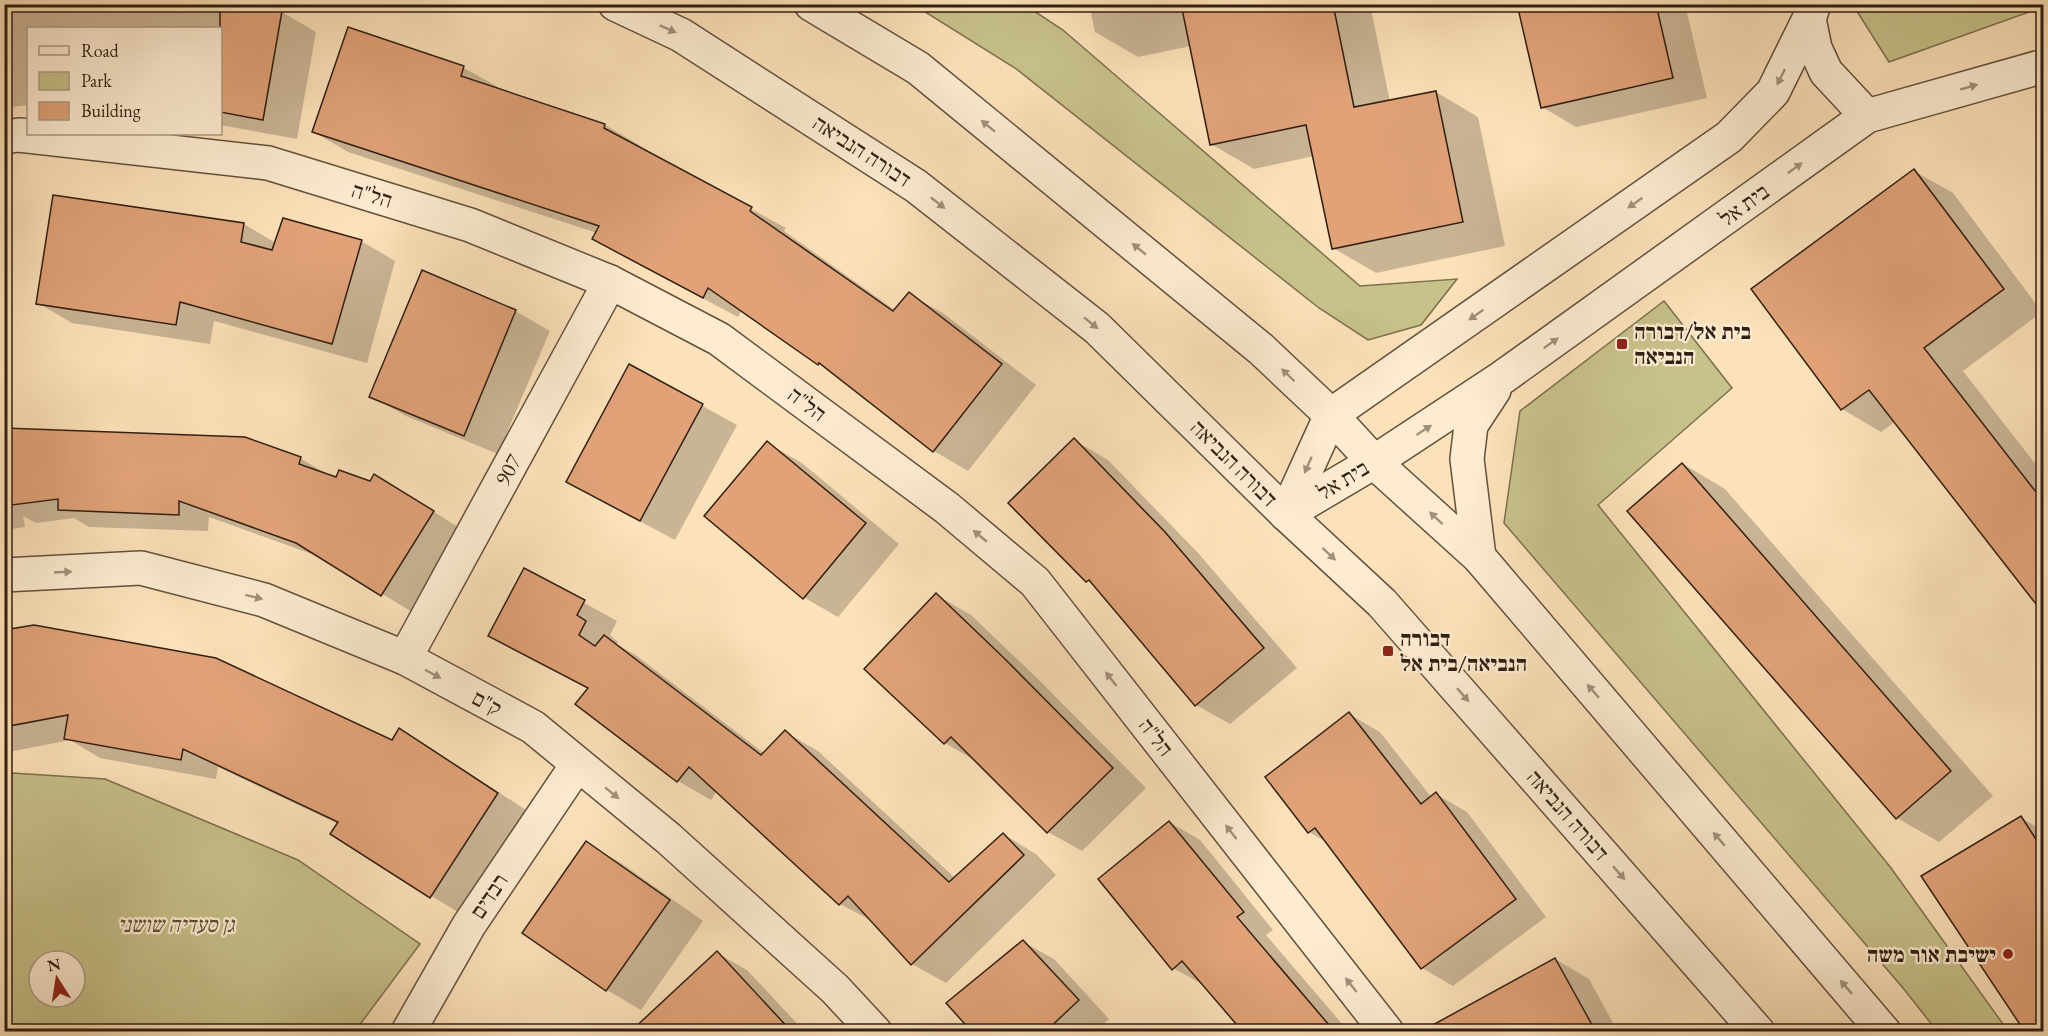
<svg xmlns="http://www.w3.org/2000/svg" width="2048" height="1036" viewBox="0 0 2048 1036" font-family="'EB Garamond','Frank Ruhl Libre',serif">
	<rect width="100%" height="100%" fill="#fce2ba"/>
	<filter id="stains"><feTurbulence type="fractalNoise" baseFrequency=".00333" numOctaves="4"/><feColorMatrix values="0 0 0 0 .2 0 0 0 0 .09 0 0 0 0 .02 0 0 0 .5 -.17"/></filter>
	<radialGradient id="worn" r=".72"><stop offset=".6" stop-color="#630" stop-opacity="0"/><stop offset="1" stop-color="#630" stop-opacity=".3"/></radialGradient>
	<g fill="#c7c18a" stroke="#7c704e" stroke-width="1.5" fill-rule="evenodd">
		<polygon points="2043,4 2043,7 1889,62 1853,5"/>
		<polygon points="914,5 1025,5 1063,30 1360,286 1457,279 1421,325 1368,340 1319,308 1015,68"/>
		<polygon points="1664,301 1732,388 1598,505 1891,868 2008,1031 1937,1031 1903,988 1504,523 1520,411"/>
		<path d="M 12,773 L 105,779 L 298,860 L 420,944 L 355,1031 L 5,1031 L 4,775 ZM 39,961 L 75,961 L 75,997 L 39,997 Z"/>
	</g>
	<g fill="#0003">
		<polygon points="4,4 236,4 282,12 316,32 297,139 220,125 220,28 28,28 28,105 4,108"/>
		<polygon points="1089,4 1370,4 1390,102 1436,92 1478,117 1505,246 1376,273 1333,248 1314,156 1254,169 1211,144 1191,46 1138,57 1095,32"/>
		<polygon points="1519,4 1685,4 1707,98 1576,127 1542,107"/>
		<polygon points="349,29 464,68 498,87 497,89 605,125 639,145 638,148 786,228 784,231 896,311 909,294 943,313 1036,385 968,471 934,451 832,371 742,310 738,317 628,259 594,239 597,233 348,152 314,132"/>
		<polygon points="1914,171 1953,193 2042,312 1963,371 2044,475 2044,611 1896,421 1881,432 1842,409"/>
		<polygon points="244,224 276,243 361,241 395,261 367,363 214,321 210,344 72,323 38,303"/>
		<polygon points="515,311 550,331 498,454 406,416 371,396"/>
		<polygon points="630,366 737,425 675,540 602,501"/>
		<polygon points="4,427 12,432 300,458 330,476 404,493 463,530 412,612 323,558 209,517 208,531 89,527 74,518 36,523 23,516 25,527 4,530"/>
		<polygon points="1074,440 1108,460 1199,554 1297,668 1230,724 1196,705 1095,585 1087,581"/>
		<polygon points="767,443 802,463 899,544 838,617 803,597"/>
		<polygon points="1683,464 1725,489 1993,796 1939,842 1897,818"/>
		<polygon points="525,570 617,621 610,635 618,642 617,644 637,656 765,754 785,732 818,751 955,878 1003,834 1036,854 1056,875 946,983 912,964 874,922 840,904 717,791 711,800 678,781 589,689 490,636"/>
		<polygon points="936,595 971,615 1039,680 1146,788 1082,851 1048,832 979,763 945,743"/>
		<polygon points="4,632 392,742 400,730 434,750 532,814 465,916 431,896 338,824 218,767 216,779 100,758 70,740 4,753"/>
		<polygon points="1349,714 1380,732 1432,798 1436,794 1467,812 1546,917 1453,986 1422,968 1328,843 1309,832 1267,777"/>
		<polygon points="2021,818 2044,831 2044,1032 2027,1032"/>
		<polygon points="1169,822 1200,840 1273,930 1266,935 1349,1032 1245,1032 1204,985 1173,968"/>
		<polygon points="586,843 621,863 703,921 641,1010 607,990"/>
		<polygon points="1023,942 1054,959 1109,1019 1095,1032 974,1032"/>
		<polygon points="717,953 747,970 805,1032 667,1032"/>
		<polygon points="1555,959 1589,979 1618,1032 1477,1032"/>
	</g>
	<g fill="#e1a278" stroke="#301f12" stroke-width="1.5">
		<polygon points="220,4 245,4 282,11 263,120 220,112"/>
		<polygon points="1181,4 1333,4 1354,107 1436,91 1463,222 1332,249 1306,125 1210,145"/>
		<polygon points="1517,4 1656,4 1673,78 1541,108"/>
		<polygon points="348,27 464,66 461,76 605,124 604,128 752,207 750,211 893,311 909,292 1002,364 933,452 819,363 818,365 708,288 703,298 592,239 599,226 312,132"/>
		<polygon points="1914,169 2004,289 1924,348 2043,501 2043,613 1869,390 1841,410 1751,289"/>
		<polygon points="53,195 244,223 241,242 272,250 283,218 362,240 332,344 180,302 176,325 36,304"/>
		<polygon points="422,270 516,310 464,436 369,397"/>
		<polygon points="629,364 703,404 640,521 566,482"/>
		<polygon points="4,428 245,437 301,457 299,464 336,477 339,470 370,481 374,474 434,511 381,596 296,543 179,501 179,515 58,510 58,499 4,506"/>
		<polygon points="1074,438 1165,532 1264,648 1195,706 1089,580 1086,582 1008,503"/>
		<polygon points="767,441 866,523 803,599 704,516"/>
		<polygon points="1682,463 1951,771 1896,819 1627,511"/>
		<polygon points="524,568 585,600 577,615 586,621 579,635 595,646 604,635 761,755 785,730 949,882 1003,833 1024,855 911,965 848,896 839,905 689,767 677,782 575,704 588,688 488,636"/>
		<polygon points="936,593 1004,658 1113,768 1047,833 951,737 944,744 864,669"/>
		<polygon points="34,625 216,658 392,740 399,728 498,793 430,898 330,834 338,822 183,749 181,760 64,739 68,715 4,727 4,630"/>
		<polygon points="1349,712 1421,804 1436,792 1516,899 1421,969 1315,828 1308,833 1265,777"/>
		<polygon points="2021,816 2043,850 2043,1032 2025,1032 1921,876"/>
		<polygon points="1169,821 1244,912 1237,917 1335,1032 1243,1032 1182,961 1172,970 1098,879"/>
		<polygon points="586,841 670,900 606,991 522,933"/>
		<polygon points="1023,940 1079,1000 1045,1032 972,1032 946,1003"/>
		<polygon points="717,951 792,1032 630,1032"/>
		<polygon points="1555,958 1596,1032 1420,1032"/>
	</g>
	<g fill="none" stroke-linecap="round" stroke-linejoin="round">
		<g stroke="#63503c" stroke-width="36">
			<g id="minor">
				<polyline points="615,4 681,35 916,186 1097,328 1286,514 1382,603 1758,1032"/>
				<polyline points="811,4 918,68 1261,349 1331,415 1374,462 1479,557 1884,1032"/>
				<polyline points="1809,19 1815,48 1826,72 1867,116"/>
				<polyline points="4,137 19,135 268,163 470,225 610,282 719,339 947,508 1035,582 1387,1032"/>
				<polyline points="1286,514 1374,462 1503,377 1867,116 2044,66"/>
				<polyline points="1286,514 1331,415 1729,137 1773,92 1809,19 1814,4"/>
				<polyline points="1479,557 1467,459 1471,425 1494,390"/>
				<polyline points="4,575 141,568 264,600 405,658 533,727 668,838 835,989 875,1032"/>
				<polyline points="405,658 610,282"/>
				<polyline points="408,1032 469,925 577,765"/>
			</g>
		</g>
		<use href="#minor" stroke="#fdecd2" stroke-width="33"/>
	</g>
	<defs><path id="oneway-solid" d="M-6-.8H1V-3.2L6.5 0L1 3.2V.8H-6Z" transform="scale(1.5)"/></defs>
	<g fill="#a1907c">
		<use href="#oneway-solid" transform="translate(668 29) rotate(24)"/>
		<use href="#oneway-solid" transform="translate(1781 77) rotate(116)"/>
		<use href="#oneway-solid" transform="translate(1969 87) rotate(-16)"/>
		<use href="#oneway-solid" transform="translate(988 126) rotate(-141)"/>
		<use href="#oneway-solid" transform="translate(1795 168) rotate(-36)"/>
		<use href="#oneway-solid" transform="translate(938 203) rotate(38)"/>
		<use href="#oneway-solid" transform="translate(1635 203) rotate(145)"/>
		<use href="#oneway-solid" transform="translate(1139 249) rotate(-141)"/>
		<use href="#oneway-solid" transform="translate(1476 315) rotate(145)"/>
		<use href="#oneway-solid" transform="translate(1091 323) rotate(39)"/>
		<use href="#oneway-solid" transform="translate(1551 343) rotate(-35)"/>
		<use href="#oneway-solid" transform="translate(1288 375) rotate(-136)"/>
		<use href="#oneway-solid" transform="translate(1424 430) rotate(-33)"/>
		<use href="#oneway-solid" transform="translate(1308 465) rotate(114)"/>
		<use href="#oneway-solid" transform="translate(1436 518) rotate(-137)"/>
		<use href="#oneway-solid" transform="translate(980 536) rotate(-140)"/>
		<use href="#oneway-solid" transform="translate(1329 554) rotate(43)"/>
		<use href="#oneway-solid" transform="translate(63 572) rotate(-3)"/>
		<use href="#oneway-solid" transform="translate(254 597) rotate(14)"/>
		<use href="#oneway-solid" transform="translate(433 674) rotate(28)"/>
		<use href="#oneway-solid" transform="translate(1111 679) rotate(-128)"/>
		<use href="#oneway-solid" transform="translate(1593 691) rotate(-131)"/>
		<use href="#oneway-solid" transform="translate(1463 695) rotate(49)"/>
		<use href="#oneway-solid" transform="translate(612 793) rotate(39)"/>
		<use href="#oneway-solid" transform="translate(1231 832) rotate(-128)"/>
		<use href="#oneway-solid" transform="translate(1719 839) rotate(-131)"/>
		<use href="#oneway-solid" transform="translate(1619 873) rotate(49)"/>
		<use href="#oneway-solid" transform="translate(1351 985) rotate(-128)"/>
		<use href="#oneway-solid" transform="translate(1846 987) rotate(-131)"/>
	</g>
	<g fill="#8f2418" stroke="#fdecd2" stroke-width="2">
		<rect x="1616" y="338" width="12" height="12" rx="3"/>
		<rect x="1382" y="645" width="12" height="12" rx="3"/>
		<circle cx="2008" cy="954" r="6"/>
	</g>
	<g text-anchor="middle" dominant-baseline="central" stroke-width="4.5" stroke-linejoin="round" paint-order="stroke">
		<g font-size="22" fill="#301f12" stroke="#fdecd2">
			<text transform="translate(862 151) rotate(33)">דבורה הנביאה</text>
			<text transform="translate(372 195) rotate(17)">הל"ה</text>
			<text transform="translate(1744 205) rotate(-36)">בית אל</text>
			<text transform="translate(807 404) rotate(37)">הל"ה</text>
			<text transform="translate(1234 463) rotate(45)">דבורה הנביאה</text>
			<text transform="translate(508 470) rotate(-61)">907</text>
			<text transform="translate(1343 480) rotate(-31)">בית אל</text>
			<text transform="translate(487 703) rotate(28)">ק"ם</text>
			<text transform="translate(1156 737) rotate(52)">הל"ה</text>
			<text transform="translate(1568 815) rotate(49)">דבורה הנביאה</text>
			<text transform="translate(489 896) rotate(-56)">רבדים</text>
		</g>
		<g font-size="22" font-weight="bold" fill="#301f12" stroke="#fdecd2" text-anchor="start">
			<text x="1634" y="331">בית אל/דבורה<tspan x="1634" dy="25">הנביאה</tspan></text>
			<text x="1400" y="638">דבורה<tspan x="1400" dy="25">הנביאה/בית אל</tspan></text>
			<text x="1996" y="954" text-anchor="end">ישיבת אור משה</text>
		</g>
		<g font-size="22" font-style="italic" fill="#5d5036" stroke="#fdecd2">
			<text x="176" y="924">גן סעדיה שושני</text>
		</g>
	</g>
	<rect width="2048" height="1036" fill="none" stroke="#fce2ba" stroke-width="24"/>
	<rect x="6" y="6" width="2036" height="1024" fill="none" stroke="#301f12" stroke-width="3"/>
	<rect x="12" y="12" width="2024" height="1012" fill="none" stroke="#301f12" stroke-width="1.5"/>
	<rect x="27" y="27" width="195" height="108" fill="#fdecd2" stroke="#ab9a85" stroke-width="1.5"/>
	<rect x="39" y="46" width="30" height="9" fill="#fdecd2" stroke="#ab9a85" stroke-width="1.5"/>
	<text x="81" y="57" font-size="18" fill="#301f12">Road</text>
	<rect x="39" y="72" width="30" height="18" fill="#c7c18a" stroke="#ab9a85" stroke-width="1.5"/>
	<text x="81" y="87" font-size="18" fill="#301f12">Park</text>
	<rect x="39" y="102" width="30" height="18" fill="#e1a278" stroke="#ab9a85" stroke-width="1.5"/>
	<text x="81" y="117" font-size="18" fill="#301f12">Building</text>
	<g transform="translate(57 979) rotate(348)"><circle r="28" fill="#fdecd2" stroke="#ab9a85" stroke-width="1.5"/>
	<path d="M0-4.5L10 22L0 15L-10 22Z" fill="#8f2418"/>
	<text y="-9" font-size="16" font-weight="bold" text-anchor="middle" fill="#301f12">N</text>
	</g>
	<rect width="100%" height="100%" filter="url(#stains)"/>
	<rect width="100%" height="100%" fill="url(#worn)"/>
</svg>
